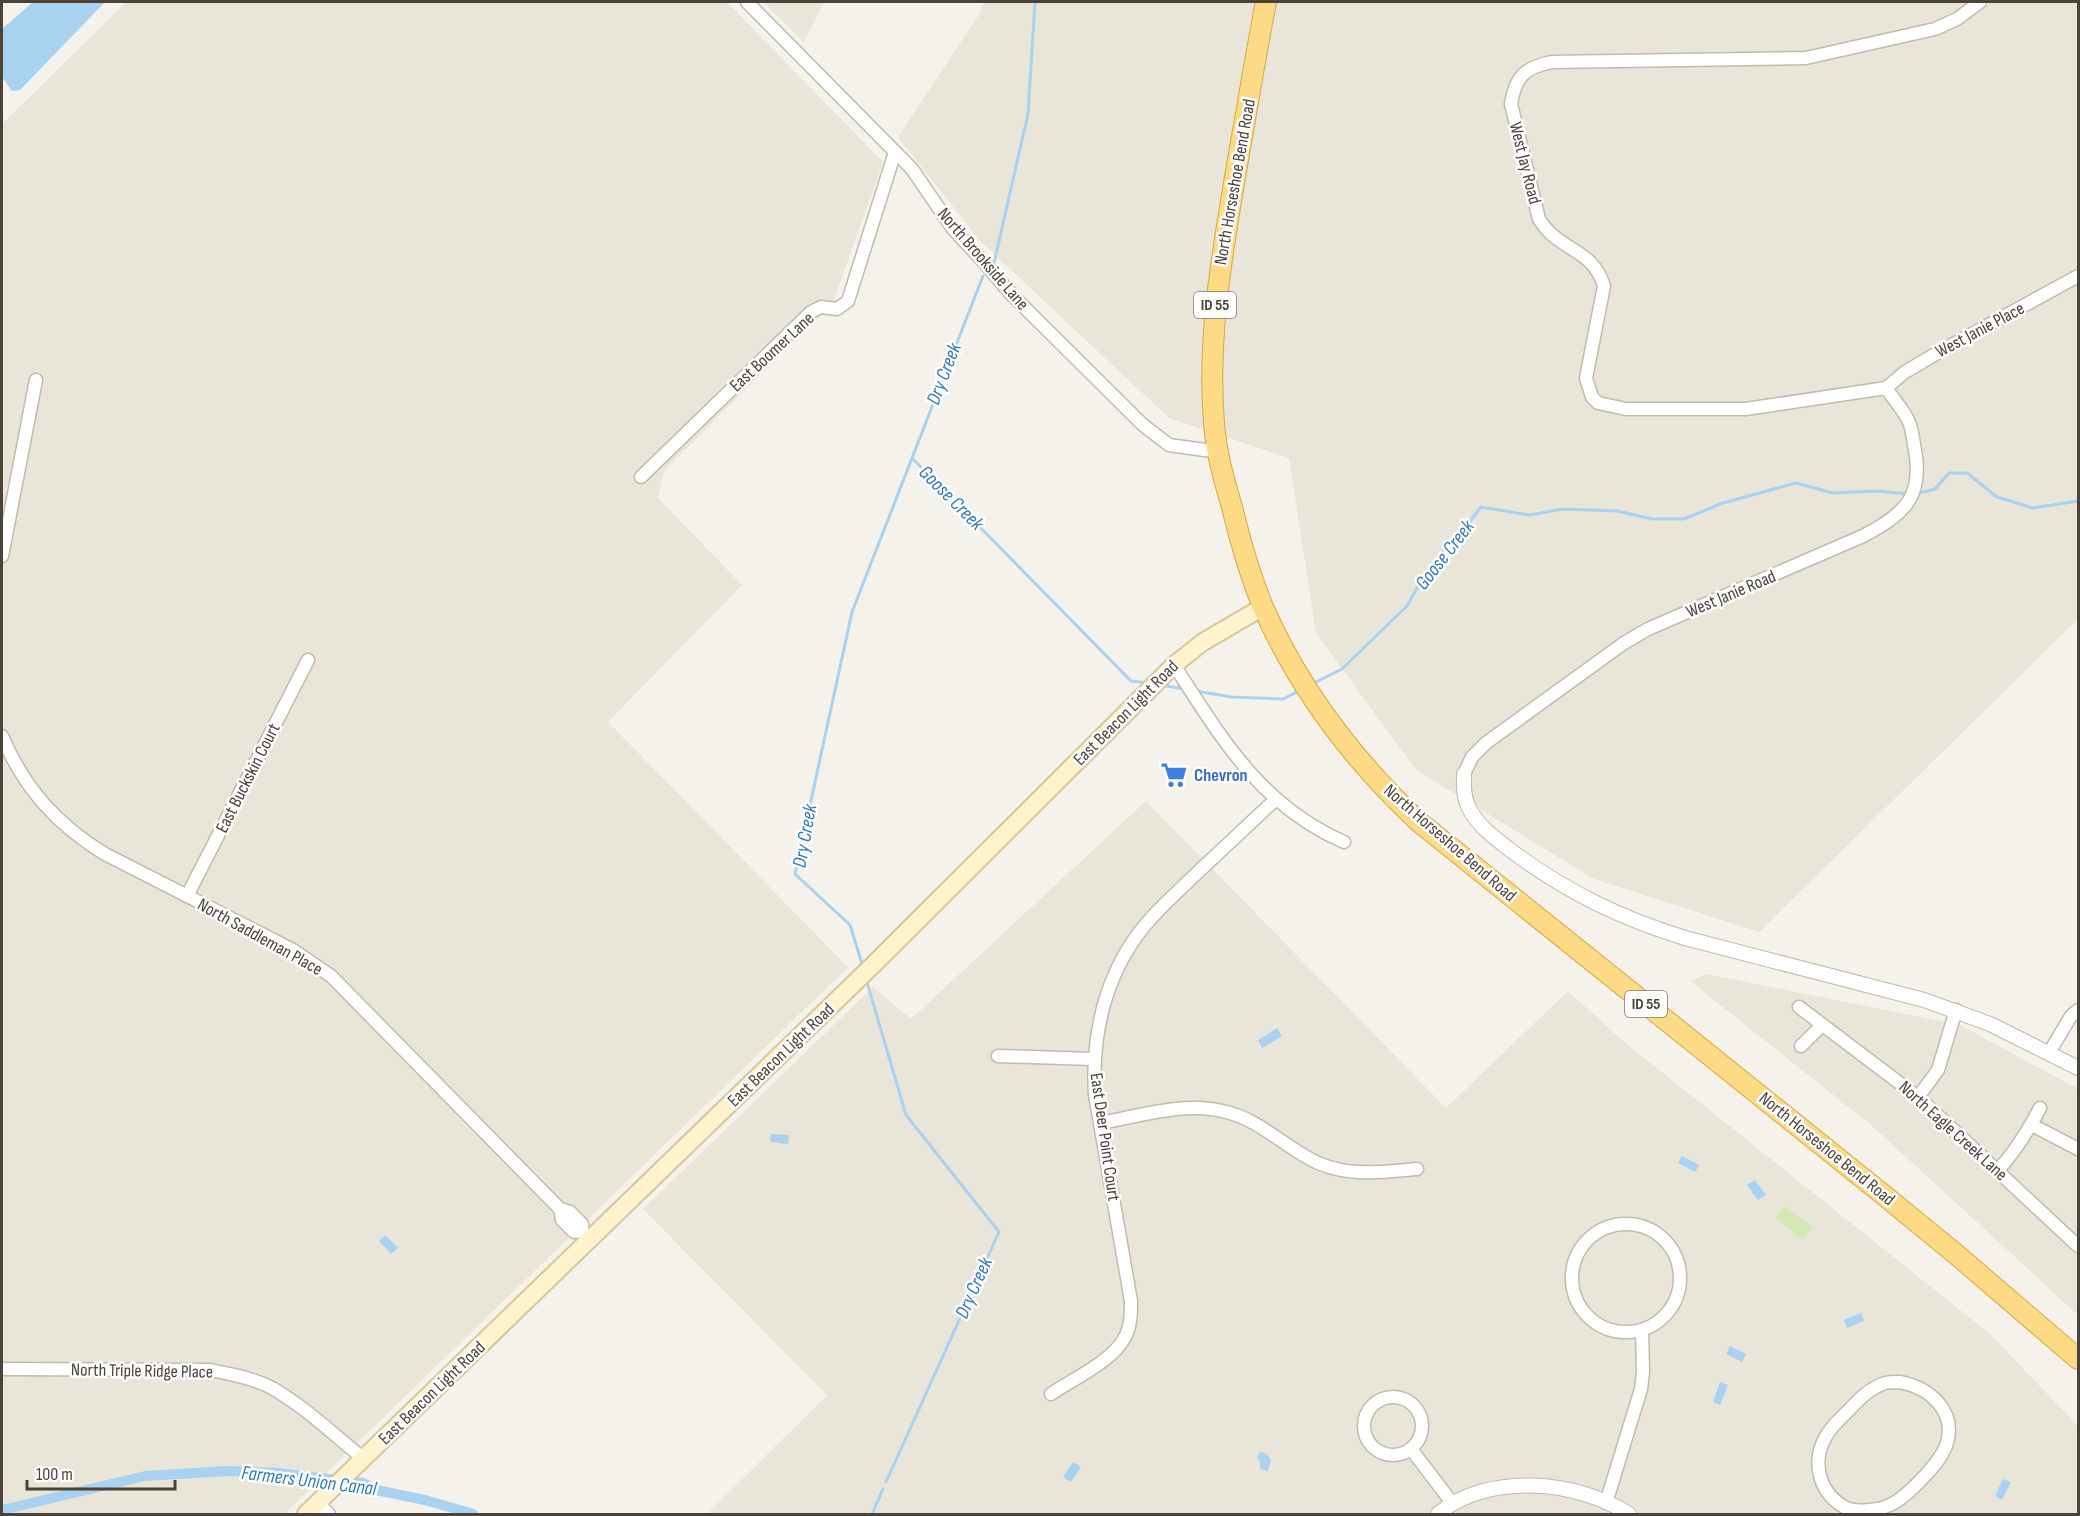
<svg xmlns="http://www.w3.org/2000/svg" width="2080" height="1516" viewBox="0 0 2080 1516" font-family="'Sofia Sans Condensed',sans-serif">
	<rect width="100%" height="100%" fill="#f5f2eb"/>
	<g fill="#e9e5d9">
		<polygon points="126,2 727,2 883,162 833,302 664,471 658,498 742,585 608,722 848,967 284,1514 2,1514 2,124"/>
		<polygon points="763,2 824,2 804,42"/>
		<polygon points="984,2 2078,2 2078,619 1759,932 1594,879 1416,770 1316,633 1289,458 1169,418 981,242 898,137 982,10"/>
		<polygon points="1146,801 1446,1108 1568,991 1624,1042 1989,1333 2078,1426 2078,1514 707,1514 827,1395 643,1209 873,987 911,1019"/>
		<polygon points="1707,974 1960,1025 2078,1089 2078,1315 1870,1124 1690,981"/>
	</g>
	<polygon fill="#d0e9b5" points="1785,1206 1813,1227 1803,1240 1775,1218"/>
	<g fill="#a9d2f0">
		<polygon points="33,2 105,2 20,90 12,91 2,77 2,29"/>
		<polygon points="1277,1028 1282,1036 1262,1048 1258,1040"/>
		<polygon points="771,1134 789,1135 788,1144 770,1142"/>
		<polygon points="1682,1156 1699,1165 1695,1172 1678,1163"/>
		<polygon points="1755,1180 1766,1195 1758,1200 1747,1185"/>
		<polygon points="385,1235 398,1248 391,1254 379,1241"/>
		<polygon points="1861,1313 1864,1321 1847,1328 1844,1320"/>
		<polygon points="1730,1346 1746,1354 1742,1362 1726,1354"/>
		<polygon points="1720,1382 1728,1385 1720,1405 1713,1402"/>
		<polygon points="1260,1452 1267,1454 1271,1460 1268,1471 1260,1469 1260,1462 1257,1458"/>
		<polygon points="1073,1462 1081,1467 1071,1482 1063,1477"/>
		<polygon points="2003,1479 2011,1482 2002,1500 1995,1496"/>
	</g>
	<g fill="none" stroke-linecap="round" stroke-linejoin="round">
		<g stroke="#a9d2f0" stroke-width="3">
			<polyline points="994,263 1028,114 1035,2"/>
			<polyline points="913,459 1131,681 1148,683"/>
			<polyline points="1915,494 1935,489 1949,473 1967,473 1997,497 2033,508 2078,501"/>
			<polyline points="1312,684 1342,669 1407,606 1425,574 1443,552 1463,536 1471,520 1481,507 1529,515 1563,509 1617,511 1652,519 1684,519 1723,503 1796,483 1833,493 1875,491 1909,494"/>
			<polyline points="1161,685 1184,689"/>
			<polyline points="1196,691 1232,697 1283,699 1301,690"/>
			<polyline points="863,967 850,925 795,874 852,612 983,276"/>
			<polyline points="866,979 906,1115 999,1232 886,1482"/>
			<polyline points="872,1514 883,1489"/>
		</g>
		<polyline stroke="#a9d2f0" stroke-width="10" points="2,1510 145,1476 227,1471 278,1473 363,1483 376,1490 425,1500 473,1514"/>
		<g stroke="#c1bbad" stroke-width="15">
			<g id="minor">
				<polyline points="747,2 912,169 953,229 982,260 1012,295 1143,425 1169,445 1219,452"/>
				<path d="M 1886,388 L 1746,409 L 1626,409 L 1598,403 L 1592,397 L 1586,378 L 1604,286 C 1592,247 1559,252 1539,219 L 1511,104 C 1515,77 1525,67 1552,62 L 1806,58 L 1935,29 L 1957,19 L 1980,2"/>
				<polyline points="1886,388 1905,372 1939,352 2078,276"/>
				<polyline points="641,477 811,312 821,307 837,309 848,301 895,152"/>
				<polyline points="2,556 36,380"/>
				<path d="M 1174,665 C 1222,739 1260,805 1344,842"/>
				<path d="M 2,736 C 24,788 57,825 105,854 L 293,950 L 331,976 L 560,1209"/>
				<path d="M 1464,774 L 1472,757 L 1486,743 L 1624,643 L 1648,629 L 1863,536 C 1905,514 1925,496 1914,445 C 1913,438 1912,429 1909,422 C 1904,410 1893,399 1886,388"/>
				<polyline points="187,896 308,660"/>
				<polyline points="1799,1007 1918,1097 2078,1246"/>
				<polyline points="1801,1046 1822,1025"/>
				<polyline points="2049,1053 2071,1016 2078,1010"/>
				<polyline points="998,1056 1094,1059"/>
				<polyline points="1918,1097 1938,1070 1956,1010"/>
				<path d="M 1100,1123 C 1139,1116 1183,1102 1222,1111 C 1259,1118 1285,1148 1318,1163 C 1350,1177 1384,1172 1417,1169"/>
				<polyline points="2032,1125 2078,1149"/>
				<path d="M 1998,1170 C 2016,1151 2028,1131 2040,1108"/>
				<circle cx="1626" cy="1278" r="54"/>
				<polyline points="582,1231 574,1232 562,1220 560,1209 570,1212 582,1224 582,1231 590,1239"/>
				<path d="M 2,1369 L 210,1370 C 231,1374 253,1378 272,1388 C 305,1407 334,1435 364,1459"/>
				<path d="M 1899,1382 C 1929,1387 1958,1411 1946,1446 C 1941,1459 1931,1469 1922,1479 C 1906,1495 1893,1509 1869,1510 C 1861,1511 1853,1511 1846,1508 C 1820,1494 1811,1464 1825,1438 C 1830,1427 1840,1419 1849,1410 C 1859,1399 1870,1388 1885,1383 C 1889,1382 1894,1382 1899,1382 Z"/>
				<path d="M 1051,1394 C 1073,1379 1113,1361 1125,1337 C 1131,1326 1131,1313 1131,1301 L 1095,1095 C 1091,1029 1108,963 1155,914 C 1169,899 1184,886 1198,872 C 1224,848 1249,824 1275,800"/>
				<circle cx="1393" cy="1426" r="29"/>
				<polyline points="1411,1449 1453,1504"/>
				<polyline points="318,1503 329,1514"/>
				<polyline points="1606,1503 1641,1389 1643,1372 1642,1330"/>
			</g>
		</g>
		<g stroke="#c1bbad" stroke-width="16">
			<g id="tertiary">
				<path d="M 1464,774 C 1464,785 1463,795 1468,806 C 1477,826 1496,839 1513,852 C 1567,892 1620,918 1685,938 L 1924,1000 L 1990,1024 L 2078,1068"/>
				<path d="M 1438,1514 C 1488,1472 1576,1480 1629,1514"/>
			</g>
		</g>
		<g stroke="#d4c79b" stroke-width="20">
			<polyline id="secondary" points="306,1514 873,965 1174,665 1203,642 1263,607"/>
		</g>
		<g stroke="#dca63e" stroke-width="22">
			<path id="trunk" d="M 1266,2 C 1255,58 1246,115 1236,171 C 1222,255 1207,338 1214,423 C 1216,452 1224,480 1232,507 C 1240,541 1250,575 1263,607 C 1299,689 1354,761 1419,822 L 1880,1192 L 1957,1255 L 2078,1359"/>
		</g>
		<use href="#minor" stroke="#fff" stroke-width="12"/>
		<use href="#tertiary" stroke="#fff" stroke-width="14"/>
		<use href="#secondary" stroke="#fef3cd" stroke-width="16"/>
		<use href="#trunk" stroke="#fcda86" stroke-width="20"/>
	</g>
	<defs>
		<g id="supermarket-bare" transform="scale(2.07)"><path d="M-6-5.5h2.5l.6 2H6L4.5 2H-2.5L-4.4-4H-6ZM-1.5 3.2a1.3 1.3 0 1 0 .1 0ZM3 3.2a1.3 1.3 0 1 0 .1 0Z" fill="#3f7fe0" stroke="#fff" stroke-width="2.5" paint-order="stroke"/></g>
	</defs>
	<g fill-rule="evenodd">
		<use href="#supermarket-bare" x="1174" y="775"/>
	</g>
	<g text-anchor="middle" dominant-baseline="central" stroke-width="5" stroke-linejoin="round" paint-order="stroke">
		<g fill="#fff" stroke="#807b74" stroke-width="1.5">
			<rect x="1194" y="292" width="42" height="26" rx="4.5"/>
			<rect x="1625" y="991" width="42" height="26" rx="4.5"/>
		</g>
		<g font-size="16" font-weight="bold" fill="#4a4339">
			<text x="1215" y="305">ID 55</text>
			<text x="1646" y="1004">ID 55</text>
		</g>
		<g font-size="18" fill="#4a4339" stroke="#fff">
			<text transform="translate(1525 163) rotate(76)">West Jay Road</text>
			<text transform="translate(1235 182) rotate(-80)">North Horseshoe Bend Road</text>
			<text transform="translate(983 259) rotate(49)">North Brookside Lane</text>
			<text transform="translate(1980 330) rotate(-28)">West Janie Place</text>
			<text transform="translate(772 352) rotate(-43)">East Boomer Lane</text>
			<text transform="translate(1731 594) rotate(-23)">West Janie Road</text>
			<text transform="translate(1126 713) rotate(-45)">East Beacon Light Road</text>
			<text transform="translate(248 778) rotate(-63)">East Buckskin Court</text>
			<text transform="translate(1450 843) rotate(41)">North Horseshoe Bend Road</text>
			<text transform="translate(260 937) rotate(29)">North Saddleman Place</text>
			<text transform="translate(781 1055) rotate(-44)">East Beacon Light Road</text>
			<text transform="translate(1953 1131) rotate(42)">North Eagle Creek Lane</text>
			<text transform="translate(1105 1137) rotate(82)">East Deer Point Court</text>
			<text transform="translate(1827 1149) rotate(39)">North Horseshoe Bend Road</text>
			<text transform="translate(142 1371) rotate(1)">North Triple Ridge Place</text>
			<text transform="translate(432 1393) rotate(-44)">East Beacon Light Road</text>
		</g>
		<g font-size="18" font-weight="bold" fill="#366cbe" stroke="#fff" text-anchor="start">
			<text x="1194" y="775">Chevron</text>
		</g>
		<g font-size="20" font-style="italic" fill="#327bb6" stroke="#fff">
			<text transform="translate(944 374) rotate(-69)">Dry Creek</text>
			<text transform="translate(951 498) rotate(45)">Goose Creek</text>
			<text transform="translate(1445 555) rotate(-52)">Goose Creek</text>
			<text transform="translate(805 836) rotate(-80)">Dry Creek</text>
			<text transform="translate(974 1288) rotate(-66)">Dry Creek</text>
			<text transform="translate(309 1481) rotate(7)">Farmers Union Canal</text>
		</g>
	</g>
	<rect width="2080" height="1516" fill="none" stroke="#4a4339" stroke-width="6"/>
	<path d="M27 1480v9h148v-9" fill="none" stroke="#4a4339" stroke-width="3"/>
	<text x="36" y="1480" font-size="18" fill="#4a4339" stroke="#ffffff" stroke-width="4.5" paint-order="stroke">100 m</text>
</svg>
